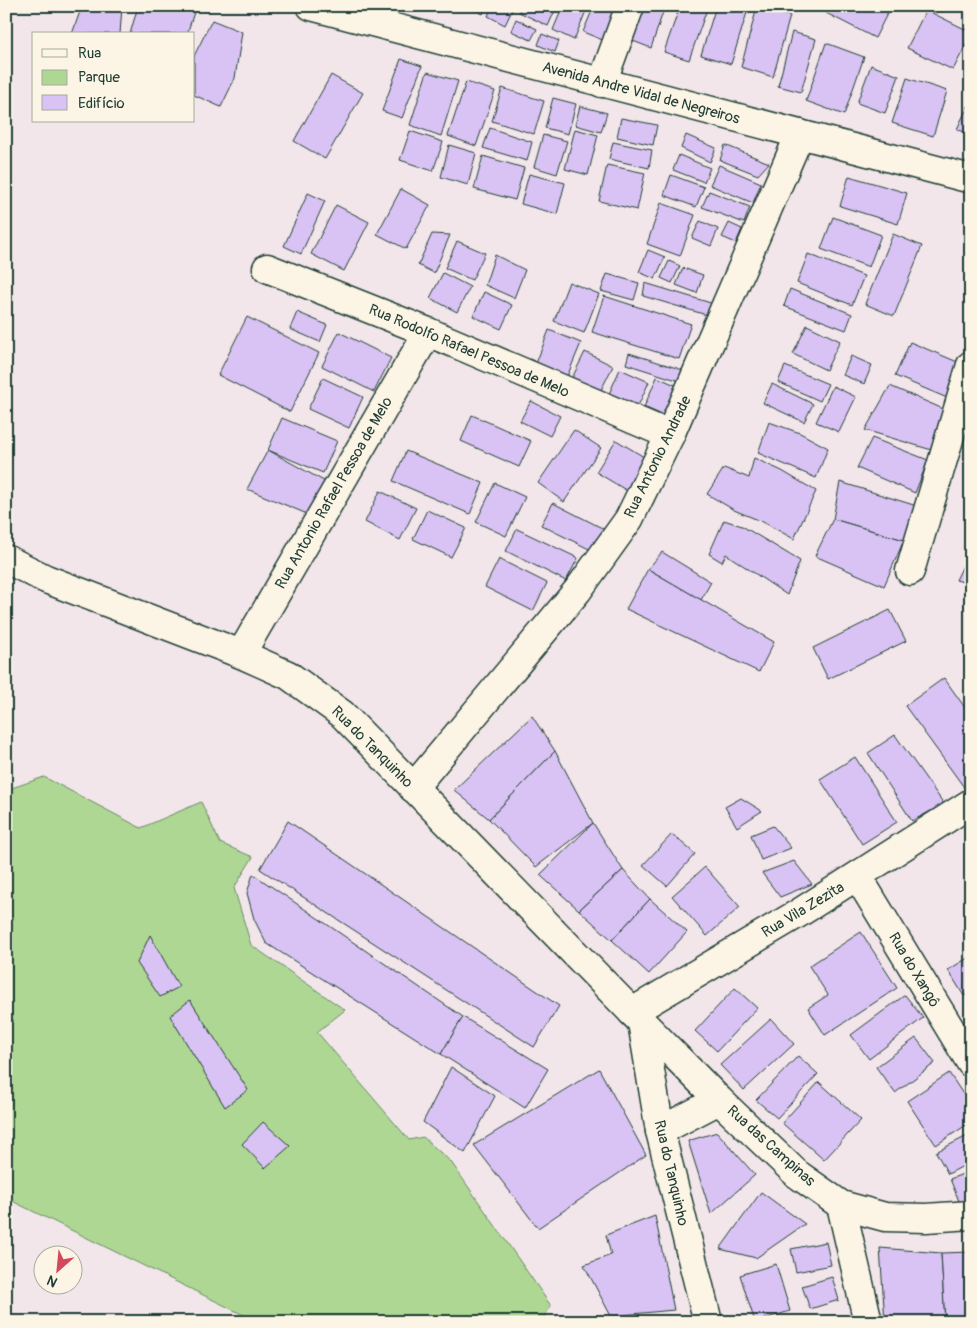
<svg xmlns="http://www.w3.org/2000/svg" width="977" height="1328" viewBox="0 0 977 1328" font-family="Pangolin,sans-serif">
	<rect width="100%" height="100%" fill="#f2e6ea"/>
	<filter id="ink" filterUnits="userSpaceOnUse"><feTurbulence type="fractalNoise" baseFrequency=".02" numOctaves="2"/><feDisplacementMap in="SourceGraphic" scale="10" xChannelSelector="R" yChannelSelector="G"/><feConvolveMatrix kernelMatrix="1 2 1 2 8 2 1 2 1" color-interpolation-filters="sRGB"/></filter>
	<g filter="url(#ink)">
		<polygon fill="#afd794" stroke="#678a64" points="44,777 141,828 201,802 220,843 253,857 234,888 251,945 345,1010 317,1032 409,1140 423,1137 451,1162 551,1306 541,1322 258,1322 6,1198 6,790"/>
		<g fill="#d9c3f4" stroke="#1f3d34">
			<polygon points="82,6 122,6 120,34 72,34"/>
			<polygon points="138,6 196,6 187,34 130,34"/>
			<polygon points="467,6 486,6 483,14"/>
			<polygon points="492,6 514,6 505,25 488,16"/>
			<polygon points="521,6 557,6 548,26 519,12"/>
			<polygon points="563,6 588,6 574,40 553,30"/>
			<polygon points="594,6 619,6 605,41 583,32"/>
			<polygon points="644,6 665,6 651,48 633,41"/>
			<polygon points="680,6 708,6 689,60 664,52"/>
			<polygon points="716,6 749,6 731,64 701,55"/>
			<polygon points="829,6 876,6 888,12 875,38 826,13"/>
			<polygon points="757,7 790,16 773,77 741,67"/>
			<polygon points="926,10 971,32 971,35 953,70 907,48"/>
			<polygon points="516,19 537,29 531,40 511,31"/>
			<polygon points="212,20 242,32 235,78 221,107 194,95 194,56"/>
			<polygon points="792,32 816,39 801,92 778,86"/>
			<polygon points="542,34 559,41 555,52 538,45"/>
			<polygon points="826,43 864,57 844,115 806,101"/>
			<polygon points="401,59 422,66 402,118 382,111"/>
			<polygon points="871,65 899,76 885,113 857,103"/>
			<polygon points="427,72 458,81 441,136 410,125"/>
			<polygon points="331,75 363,93 325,159 294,141"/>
			<polygon points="907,78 947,91 933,136 892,123"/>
			<polygon points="466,82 495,91 476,146 448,136"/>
			<polygon points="502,88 544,101 534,134 492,121"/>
			<polygon points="553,98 576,104 568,134 545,128"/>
			<polygon points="580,106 607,113 601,132 575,125"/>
			<polygon points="968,106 971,107 971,135 957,129"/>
			<polygon points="621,118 657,125 653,145 617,137"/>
			<polygon points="490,128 532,142 527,161 483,148"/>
			<polygon points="575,129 598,135 588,175 565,169"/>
			<polygon points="410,131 443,142 433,171 400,160"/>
			<polygon points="543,135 567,141 557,174 534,167"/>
			<polygon points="686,135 716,148 710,162 681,148"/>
			<polygon points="613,142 652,150 649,168 609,159"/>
			<polygon points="449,145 476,153 468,185 441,177"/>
			<polygon points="725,145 769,163 758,175 720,160"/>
			<polygon points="679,155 710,168 704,182 673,170"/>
			<polygon points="483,156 524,168 515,200 474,189"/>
			<polygon points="607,165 645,173 637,210 599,201"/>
			<polygon points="719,165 761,183 753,203 710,185"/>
			<polygon points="529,174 565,183 557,214 521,204"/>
			<polygon points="671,175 704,187 696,207 664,195"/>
			<polygon points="849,176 907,193 898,224 840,206"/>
			<polygon points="401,189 430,205 406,249 377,234"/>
			<polygon points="709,191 750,207 744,223 702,207"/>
			<polygon points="308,193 325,201 301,254 284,246"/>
			<polygon points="661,203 695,215 680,256 647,244"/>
			<polygon points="336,205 369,222 344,271 311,254"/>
			<polygon points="833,217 881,235 869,267 821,249"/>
			<polygon points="700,221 718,229 711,246 692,238"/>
			<polygon points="729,223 742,229 736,243 722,237"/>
			<polygon points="432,234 450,235 434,273 418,265"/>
			<polygon points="893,234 922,246 894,316 865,304"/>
			<polygon points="457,241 485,253 472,280 445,268"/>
			<polygon points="648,250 665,257 655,279 639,272"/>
			<polygon points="808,254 864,276 852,305 797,283"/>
			<polygon points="495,255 525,270 514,298 485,285"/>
			<polygon points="669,261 680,266 672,283 661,278"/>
			<polygon points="683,268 703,275 697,293 676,285"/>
			<polygon points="443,273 470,287 457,312 430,298"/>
			<polygon points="607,274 639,283 634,300 601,291"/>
			<polygon points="569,282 599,294 584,333 554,321"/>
			<polygon points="645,283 714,304 710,316 643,296"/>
			<polygon points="790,289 852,314 846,330 784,306"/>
			<polygon points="484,292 512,305 501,329 473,316"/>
			<polygon points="604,296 691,324 679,359 592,332"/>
			<polygon points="297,312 327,325 320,342 290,329"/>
			<polygon points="247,317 319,353 290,412 218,375"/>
			<polygon points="807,325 840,341 826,370 793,354"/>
			<polygon points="549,330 581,343 566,379 535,366"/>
			<polygon points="339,332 391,358 374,392 322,366"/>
			<polygon points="910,342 960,363 952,400 895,376"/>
			<polygon points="585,352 613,366 600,392 572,378"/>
			<polygon points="629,353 686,371 683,382 626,364"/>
			<polygon points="851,356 872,365 864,384 843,375"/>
			<polygon points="785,366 828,384 820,401 778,382"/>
			<polygon points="620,369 649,382 638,406 609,394"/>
			<polygon points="657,377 682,388 669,418 644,407"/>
			<polygon points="323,378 363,397 349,428 308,409"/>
			<polygon points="772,384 813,404 804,422 763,403"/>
			<polygon points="833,386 856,397 839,432 816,422"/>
			<polygon points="890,386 948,411 935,451 865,430"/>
			<polygon points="531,401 560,416 550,436 520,421"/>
			<polygon points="472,415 531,441 519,467 461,441"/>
			<polygon points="282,418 337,441 323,473 268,450"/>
			<polygon points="769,422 800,433 828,448 816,478 758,453"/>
			<polygon points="574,430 601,448 564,502 538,483"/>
			<polygon points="872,438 928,460 915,493 857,468"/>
			<polygon points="616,440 649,460 629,492 596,472"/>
			<polygon points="268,450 331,485 312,516 247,489"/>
			<polygon points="406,451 483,483 470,514 393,481"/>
			<polygon points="754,458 782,471 816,491 794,539 763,522 734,510 707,494 724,468 749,478"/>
			<polygon points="840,482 920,507 904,540 833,519"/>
			<polygon points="495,483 525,497 506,536 476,522"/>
			<polygon points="380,491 416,508 400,540 365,522"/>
			<polygon points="553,503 604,529 593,551 541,525"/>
			<polygon points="427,510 466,528 451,557 413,539"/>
			<polygon points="833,519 904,540 884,586 815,556"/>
			<polygon points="724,520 742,526 800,561 787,595 726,554 722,562 709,554"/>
			<polygon points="517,529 578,558 566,581 506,551"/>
			<polygon points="971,549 971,584 956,580"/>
			<polygon points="662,552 711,582 701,600 648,569"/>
			<polygon points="499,559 547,583 533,611 485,587"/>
			<polygon points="648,569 774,642 759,672 626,609"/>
			<polygon points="890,610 906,641 828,679 813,648"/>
			<polygon points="944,678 971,716 971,787 966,790 905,706"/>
			<polygon points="532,716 555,751 489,819 454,790"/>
			<polygon points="895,735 944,804 912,821 868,753"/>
			<polygon points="555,751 593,823 536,867 489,819"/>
			<polygon points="855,757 897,822 862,844 820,779"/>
			<polygon points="741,798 762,811 737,827 725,807"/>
			<polygon points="288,821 559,1006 534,1047 260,869"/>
			<polygon points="593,823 623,870 579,910 540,875"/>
			<polygon points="773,826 791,848 761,860 751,835"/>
			<polygon points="672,834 695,854 667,886 643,865"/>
			<polygon points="794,861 812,884 780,897 762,873"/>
			<polygon points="705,867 740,907 707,936 672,896"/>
			<polygon points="623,870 650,899 612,940 579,910"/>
			<polygon points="253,874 463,1017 441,1054 266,943 254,919 247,893"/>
			<polygon points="650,899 687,932 649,974 612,940"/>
			<polygon points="861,932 897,988 825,1035 808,1008 828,995 809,966"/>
			<polygon points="150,935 179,987 160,997 137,963"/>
			<polygon points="971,956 971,992 964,996 948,970"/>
			<polygon points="735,988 757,1008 717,1051 695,1031"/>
			<polygon points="905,995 923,1018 869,1059 851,1035"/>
			<polygon points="190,1000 248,1090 225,1107 170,1016"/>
			<polygon points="463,1017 548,1069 525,1108 441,1054"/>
			<polygon points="771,1019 794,1044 744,1090 720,1065"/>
			<polygon points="916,1038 935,1063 895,1093 876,1067"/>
			<polygon points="798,1056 818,1074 777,1118 756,1100"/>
			<polygon points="451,1067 495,1096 465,1153 423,1122"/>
			<polygon points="599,1069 646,1155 538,1228 474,1145"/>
			<polygon points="949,1073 971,1106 971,1122 936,1145 907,1101"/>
			<polygon points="819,1082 861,1120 824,1160 782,1123"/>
			<polygon points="263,1122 290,1146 265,1168 242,1144"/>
			<polygon points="717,1132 755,1175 711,1214 688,1141"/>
			<polygon points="971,1134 971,1162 948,1174 936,1152"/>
			<polygon points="971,1171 971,1208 963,1211 950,1179"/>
			<polygon points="761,1192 805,1224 756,1258 720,1249"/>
			<polygon points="655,1216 674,1310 611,1316 584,1265 611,1255 606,1235"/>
			<polygon points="826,1242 831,1265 796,1272 791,1249"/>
			<polygon points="880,1248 941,1253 945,1322 885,1322"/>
			<polygon points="971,1252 971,1322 945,1322 941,1253"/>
			<polygon points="776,1264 790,1311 755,1322 740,1275"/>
			<polygon points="832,1277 839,1300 810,1309 802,1286"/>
		</g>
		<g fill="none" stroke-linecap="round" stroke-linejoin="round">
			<g stroke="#1f3d34" stroke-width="31">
				<g id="minor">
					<polyline points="602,83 630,6"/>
					<polyline points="267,268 428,332 670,435"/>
					<polyline points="910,571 971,365"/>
					<polyline points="241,654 428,332"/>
					<polyline points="413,788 578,590 629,519 670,435 800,134"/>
					<polyline points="858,877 971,1063"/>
					<polyline points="632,1012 719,1100 797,1174 841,1205 885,1217 926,1218 971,1215"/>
					<polyline points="642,1022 660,1131 708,1322"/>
					<polyline points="660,1131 719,1100"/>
					<polyline points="841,1205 868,1322"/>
				</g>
			</g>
			<g stroke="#1f3d34" stroke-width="31">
				<g id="tertiary">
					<polyline points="311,6 971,179"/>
					<polyline points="6,559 46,579 241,654 288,675 342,714 632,1012 799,913 971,803"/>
				</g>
			</g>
			<use href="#minor" stroke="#fcf5e5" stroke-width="28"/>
			<use href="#tertiary" stroke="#fcf5e5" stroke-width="28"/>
		</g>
	</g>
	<g text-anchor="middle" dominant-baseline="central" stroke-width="4.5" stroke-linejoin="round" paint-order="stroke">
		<g font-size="15" fill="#1f3d34" stroke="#fcf5e5">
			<text transform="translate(641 93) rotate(15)">Avenida Andre Vidal de Negreiros</text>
			<text transform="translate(469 351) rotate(23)">Rua Rodolfo Rafael Pessoa de Melo</text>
			<text transform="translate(658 457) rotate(-64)">Rua Antonio Andrade</text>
			<text transform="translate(334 493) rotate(-60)">Rua Antonio Rafael Pessoa de Melo</text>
			<text transform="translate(372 747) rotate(45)">Rua do Tanquinho</text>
			<text transform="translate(803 910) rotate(-31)">Rua Vila Zezita</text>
			<text transform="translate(914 970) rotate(59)">Rua do Xangô</text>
			<text transform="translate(771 1146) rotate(42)">Rua das Campinas</text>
			<text transform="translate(671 1173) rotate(77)">Rua do Tanquinho</text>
		</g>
	</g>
	<rect width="977" height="1328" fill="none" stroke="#fcf5e5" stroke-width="25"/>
	<rect x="12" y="12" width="952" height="1303" fill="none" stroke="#1f3d34" stroke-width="2" filter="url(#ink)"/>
	<rect x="32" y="32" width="162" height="90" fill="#fcf5e5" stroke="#a4ab9e"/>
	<rect x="42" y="49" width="25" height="8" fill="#fcf5e5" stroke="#a4ab9e"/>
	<text x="78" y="58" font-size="15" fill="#1f3d34">Rua</text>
	<rect x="42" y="70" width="25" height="15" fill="#afd794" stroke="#a4ab9e"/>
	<text x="78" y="82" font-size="15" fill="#1f3d34">Parque</text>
	<rect x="42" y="95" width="25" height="15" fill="#d9c3f4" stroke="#a4ab9e"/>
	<text x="78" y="108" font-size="15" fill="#1f3d34">Edifício</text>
	<g transform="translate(58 1270) rotate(207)"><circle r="24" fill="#fcf5e5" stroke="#a4ab9e"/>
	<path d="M0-4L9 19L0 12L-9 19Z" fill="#d1495b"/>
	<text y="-8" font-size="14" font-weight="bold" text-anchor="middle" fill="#1f3d34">N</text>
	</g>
</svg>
